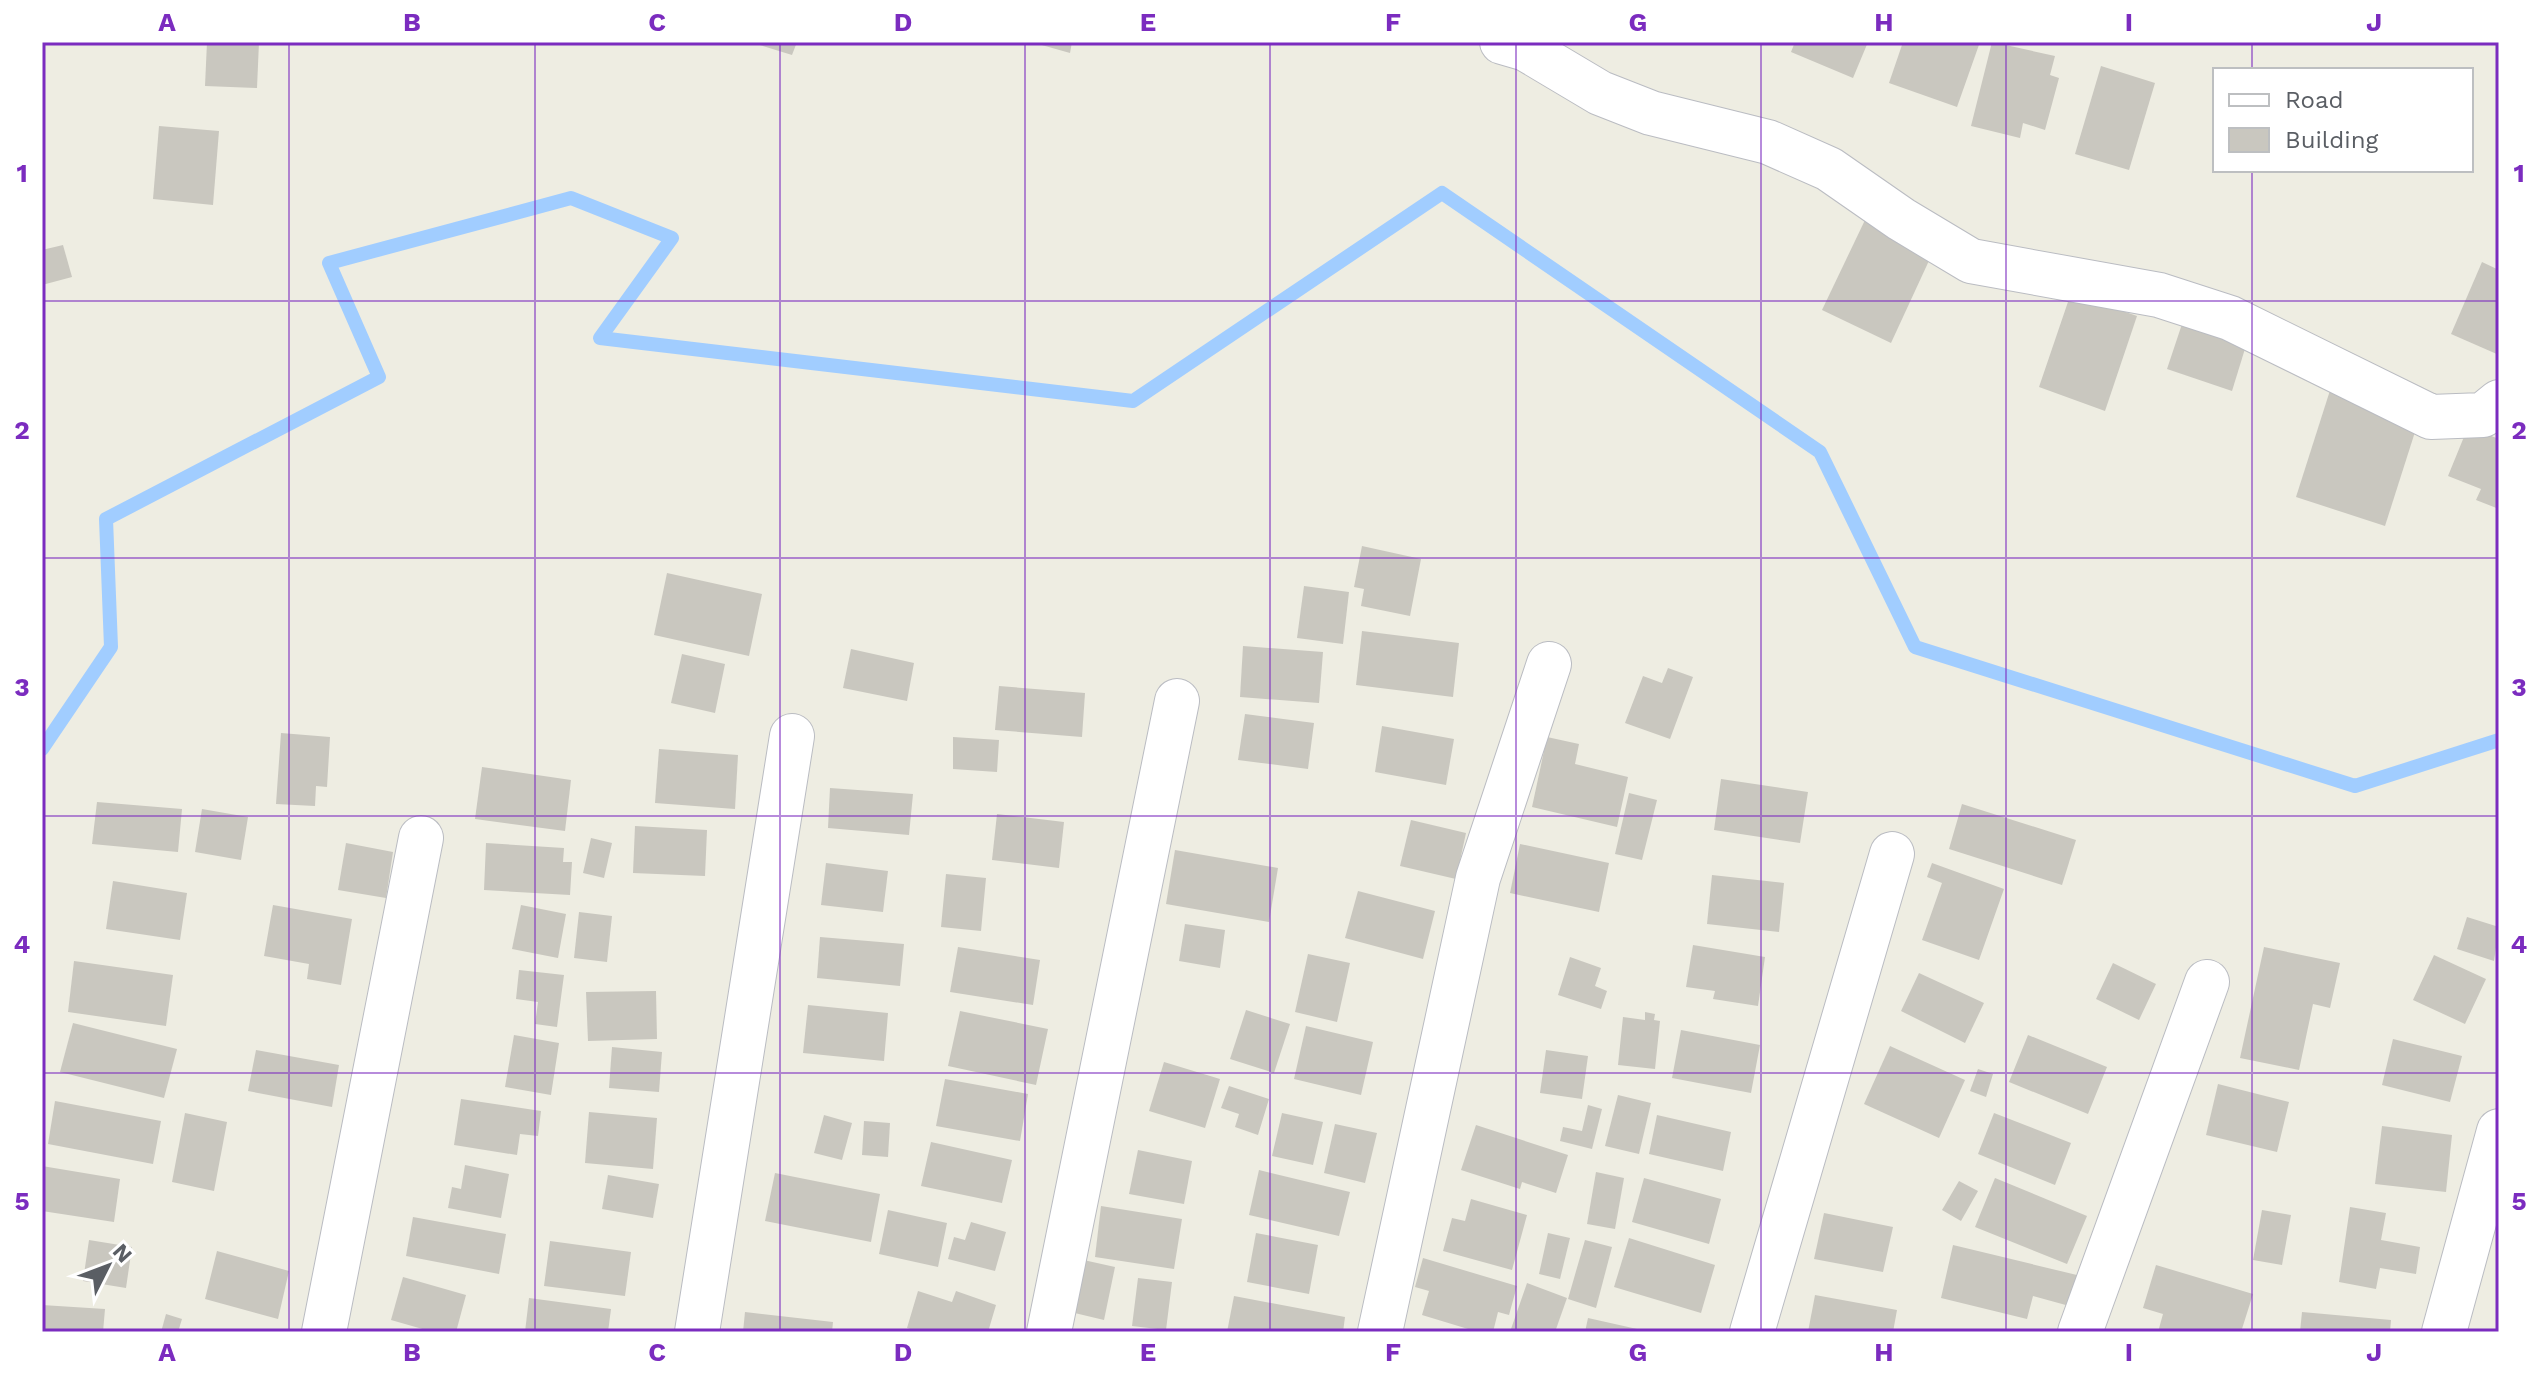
<svg xmlns="http://www.w3.org/2000/svg" width="2541" height="1374" viewBox="0 0 2541 1374" font-family="'Work Sans',sans-serif">
	<rect width="100%" height="100%" fill="#eeede2"/>
	<g fill="none" stroke-linecap="round" stroke-linejoin="round">
		<polyline stroke="#a1cdff" stroke-width="14" points="42,749 111,647 106,519 379,377 329,263 571,198 672,238 600,338 1133,401 1442,193 1820,452 1915,647 2355,786 2499,740"/>
	</g>
	<g fill="#c9c7bf">
		<polygon points="207,42 259,42 257,88 205,86"/>
		<polygon points="750,42 797,42 792,55"/>
		<polygon points="1031,42 1072,42 1070,53"/>
		<polygon points="1795,42 1868,42 1853,78 1791,52"/>
		<polygon points="1903,42 1980,42 1957,107 1889,83"/>
		<polygon points="1992,42 2055,56 2050,75 2059,78 2045,130 2023,123 2020,138 1971,126"/>
		<polygon points="2101,66 2155,83 2129,170 2075,154"/>
		<polygon points="159,126 219,131 213,205 153,199"/>
		<polygon points="1865,220 1933,252 1891,343 1822,310"/>
		<polygon points="63,245 72,277 42,285 42,250"/>
		<polygon points="2482,262 2499,270 2499,355 2451,334"/>
		<polygon points="2071,293 2137,316 2105,411 2039,387"/>
		<polygon points="2184,318 2248,339 2232,391 2167,369"/>
		<polygon points="2333,381 2422,410 2385,526 2296,497"/>
		<polygon points="2468,427 2499,439 2499,509 2476,500 2481,489 2448,476"/>
		<polygon points="1362,546 1421,559 1410,616 1361,606 1364,589 1354,587"/>
		<polygon points="667,573 762,594 749,656 654,635"/>
		<polygon points="1304,586 1349,592 1343,644 1297,638"/>
		<polygon points="1362,631 1459,643 1453,697 1356,685"/>
		<polygon points="1243,646 1323,652 1319,703 1240,697"/>
		<polygon points="851,649 914,663 907,701 843,688"/>
		<polygon points="682,654 725,664 715,713 671,703"/>
		<polygon points="1668,668 1693,677 1670,739 1625,723 1643,676 1662,683"/>
		<polygon points="999,686 1085,693 1082,737 995,730"/>
		<polygon points="1245,714 1314,723 1308,769 1238,760"/>
		<polygon points="1382,726 1454,739 1446,785 1375,772"/>
		<polygon points="281,733 330,737 327,787 316,786 315,806 276,804"/>
		<polygon points="953,737 999,740 997,772 953,769"/>
		<polygon points="1547,737 1579,744 1575,764 1628,777 1617,827 1532,807"/>
		<polygon points="659,749 738,755 735,809 655,803"/>
		<polygon points="482,767 571,780 565,831 475,819"/>
		<polygon points="1721,779 1808,792 1800,843 1714,830"/>
		<polygon points="830,788 913,794 909,835 828,828"/>
		<polygon points="1629,793 1657,800 1642,860 1615,854"/>
		<polygon points="97,802 182,809 178,852 92,844"/>
		<polygon points="1962,804 2076,840 2062,885 1949,849"/>
		<polygon points="202,809 248,817 241,860 195,852"/>
		<polygon points="997,814 1064,822 1059,868 992,860"/>
		<polygon points="1411,820 1466,833 1456,879 1400,866"/>
		<polygon points="635,826 707,830 705,876 633,873"/>
		<polygon points="591,838 612,843 604,878 583,873"/>
		<polygon points="346,843 393,852 386,898 338,890"/>
		<polygon points="486,843 564,848 563,862 572,862 570,895 484,890"/>
		<polygon points="1520,844 1609,863 1599,912 1510,893"/>
		<polygon points="1175,850 1278,868 1269,922 1166,904"/>
		<polygon points="826,863 888,871 883,912 821,905"/>
		<polygon points="1932,863 2004,889 1979,960 1922,940 1942,883 1927,877"/>
		<polygon points="946,874 986,878 981,931 941,927"/>
		<polygon points="1712,875 1784,883 1779,932 1707,924"/>
		<polygon points="113,881 187,893 180,940 106,929"/>
		<polygon points="1358,891 1435,911 1423,959 1345,938"/>
		<polygon points="273,905 352,919 341,985 307,979 309,964 264,956"/>
		<polygon points="521,905 566,914 558,958 512,949"/>
		<polygon points="579,912 612,916 607,962 574,958"/>
		<polygon points="2467,917 2499,927 2494,961 2457,949"/>
		<polygon points="1185,924 1225,930 1220,968 1179,961"/>
		<polygon points="820,937 904,944 900,986 817,978"/>
		<polygon points="1693,945 1765,957 1758,1006 1713,999 1715,991 1686,987"/>
		<polygon points="958,947 1040,960 1033,1005 950,992"/>
		<polygon points="2264,947 2340,963 2330,1008 2313,1004 2299,1070 2240,1058"/>
		<polygon points="1308,954 1350,963 1337,1022 1295,1012"/>
		<polygon points="2434,955 2486,979 2465,1024 2413,1000"/>
		<polygon points="1570,957 1601,968 1595,986 1607,991 1601,1009 1558,995"/>
		<polygon points="74,961 173,975 166,1026 68,1012"/>
		<polygon points="2113,963 2156,984 2139,1020 2096,999"/>
		<polygon points="519,970 564,975 557,1027 535,1024 538,1002 516,999"/>
		<polygon points="1919,973 1984,1003 1965,1043 1901,1011"/>
		<polygon points="656,991 657,1039 588,1041 586,992"/>
		<polygon points="808,1005 888,1013 884,1061 803,1053"/>
		<polygon points="1246,1010 1290,1024 1274,1073 1230,1059"/>
		<polygon points="960,1011 1048,1029 1036,1085 948,1066"/>
		<polygon points="1645,1012 1655,1014 1654,1020 1660,1021 1655,1069 1618,1065 1623,1017 1645,1020"/>
		<polygon points="73,1023 177,1049 164,1098 60,1072"/>
		<polygon points="1306,1026 1373,1042 1361,1095 1294,1079"/>
		<polygon points="1681,1030 1760,1045 1751,1093 1672,1078"/>
		<polygon points="514,1035 559,1043 551,1095 505,1087"/>
		<polygon points="2028,1035 2107,1067 2088,1114 2009,1082"/>
		<polygon points="2393,1039 2462,1056 2450,1102 2382,1085"/>
		<polygon points="1890,1046 1965,1080 1939,1138 1864,1104"/>
		<polygon points="612,1047 662,1052 659,1092 609,1088"/>
		<polygon points="256,1050 339,1065 332,1107 248,1091"/>
		<polygon points="1546,1050 1588,1056 1582,1099 1540,1093"/>
		<polygon points="1164,1062 1220,1079 1205,1128 1149,1111"/>
		<polygon points="1978,1069 1993,1074 1986,1097 1970,1091"/>
		<polygon points="945,1079 1028,1094 1020,1141 936,1126"/>
		<polygon points="2218,1084 2289,1102 2277,1152 2206,1135"/>
		<polygon points="1229,1086 1269,1099 1258,1135 1235,1127 1239,1114 1221,1108"/>
		<polygon points="1618,1095 1651,1103 1639,1154 1605,1146"/>
		<polygon points="461,1099 541,1111 538,1136 520,1134 517,1155 454,1145"/>
		<polygon points="55,1101 161,1121 153,1164 48,1144"/>
		<polygon points="1588,1105 1602,1109 1592,1149 1560,1141 1563,1127 1582,1131"/>
		<polygon points="589,1112 657,1118 653,1169 585,1163"/>
		<polygon points="185,1113 227,1122 214,1191 172,1182"/>
		<polygon points="1282,1113 1323,1122 1313,1165 1272,1156"/>
		<polygon points="1994,1113 2071,1143 2055,1185 1978,1154"/>
		<polygon points="824,1115 852,1123 842,1160 814,1153"/>
		<polygon points="1657,1115 1731,1132 1723,1171 1649,1154"/>
		<polygon points="864,1121 890,1123 888,1157 862,1155"/>
		<polygon points="1335,1124 1377,1133 1365,1183 1324,1173"/>
		<polygon points="1476,1125 1568,1155 1556,1193 1522,1182 1520,1189 1461,1170"/>
		<polygon points="2382,1126 2452,1135 2446,1192 2375,1184"/>
		<polygon points="931,1142 1012,1160 1002,1203 921,1186"/>
		<polygon points="1138,1150 1192,1161 1184,1204 1129,1194"/>
		<polygon points="465,1165 509,1174 501,1218 448,1208 452,1187 461,1189"/>
		<polygon points="42,1166 120,1179 114,1222 42,1211"/>
		<polygon points="1259,1170 1350,1192 1339,1236 1249,1215"/>
		<polygon points="1596,1172 1624,1178 1615,1229 1587,1224"/>
		<polygon points="775,1173 880,1194 871,1242 765,1221"/>
		<polygon points="608,1175 659,1184 653,1218 602,1209"/>
		<polygon points="1644,1178 1721,1199 1709,1244 1632,1222"/>
		<polygon points="1995,1178 2087,1216 2067,1264 1975,1227"/>
		<polygon points="1959,1181 1978,1191 1961,1221 1942,1210"/>
		<polygon points="1471,1199 1527,1215 1512,1270 1443,1251 1452,1218 1465,1221"/>
		<polygon points="1101,1206 1182,1219 1174,1269 1095,1257"/>
		<polygon points="2350,1207 2386,1213 2381,1240 2420,1247 2416,1274 2380,1268 2376,1289 2339,1282"/>
		<polygon points="888,1210 947,1223 938,1267 879,1254"/>
		<polygon points="2262,1210 2291,1215 2282,1265 2253,1260"/>
		<polygon points="1824,1213 1893,1227 1883,1272 1814,1259"/>
		<polygon points="413,1217 506,1234 499,1274 406,1256"/>
		<polygon points="971,1222 1006,1232 995,1271 948,1259 954,1237 965,1240"/>
		<polygon points="1256,1233 1318,1245 1309,1294 1247,1282"/>
		<polygon points="1548,1233 1570,1238 1560,1279 1539,1274"/>
		<polygon points="1629,1238 1715,1265 1701,1313 1614,1287"/>
		<polygon points="89,1240 132,1247 126,1288 83,1281"/>
		<polygon points="1585,1240 1612,1247 1596,1308 1568,1299"/>
		<polygon points="550,1241 631,1252 625,1296 544,1286"/>
		<polygon points="1953,1245 2081,1276 2073,1307 2033,1296 2027,1319 1941,1298"/>
		<polygon points="217,1251 289,1271 278,1319 205,1299"/>
		<polygon points="1070,1257 1115,1267 1104,1320 1058,1309"/>
		<polygon points="1423,1258 1517,1286 1509,1315 1498,1312 1493,1332 1478,1332 1422,1315 1429,1291 1415,1287"/>
		<polygon points="2156,1265 2253,1294 2241,1332 2158,1332 2163,1314 2143,1308"/>
		<polygon points="403,1277 466,1295 456,1332 433,1332 391,1320"/>
		<polygon points="1138,1278 1172,1282 1166,1330 1132,1326"/>
		<polygon points="1527,1283 1567,1298 1555,1332 1511,1329"/>
		<polygon points="918,1291 952,1302 956,1291 996,1305 988,1332 919,1332 907,1328"/>
		<polygon points="1815,1295 1897,1310 1893,1332 1808,1332"/>
		<polygon points="1234,1296 1345,1317 1343,1332 1227,1332"/>
		<polygon points="529,1298 611,1309 608,1332 525,1332"/>
		<polygon points="42,1305 105,1309 103,1332 42,1332"/>
		<polygon points="745,1312 833,1322 832,1332 743,1332"/>
		<polygon points="2302,1312 2391,1320 2390,1332 2300,1332"/>
		<polygon points="166,1314 182,1319 178,1332 161,1332"/>
		<polygon points="1588,1318 1646,1331 1646,1332 1585,1332"/>
	</g>
	<g fill="none" stroke-linecap="round" stroke-linejoin="round">
		<g stroke="#babcc2" stroke-width="46">
			<g id="minor">
				<polyline points="1502,42 1526,49 1600,93 1651,113 1768,142 1829,169 1901,219 1971,261 2159,295 2230,318 2431,417 2483,415 2499,402"/>
				<polyline points="324,1332 421,838"/>
				<polyline points="697,1332 792,736"/>
				<polyline points="1049,1332 1177,701"/>
				<polyline points="1380,1332 1478,878 1549,664"/>
				<polyline points="1752,1332 1892,854"/>
				<polyline points="2080,1332 2207,982"/>
				<polyline points="2444,1332 2499,1131"/>
			</g>
		</g>
		<use href="#minor" stroke="#fff" stroke-width="44"/>
	</g>
	<path fill="none" stroke="#7b2cbf" stroke-width="2" stroke-opacity="0.55" d="M 289,42 L 289,1332M 535,42 L 535,1332M 780,42 L 780,1332M 1025,42 L 1025,1332M 1270,42 L 1270,1332M 1516,42 L 1516,1332M 1761,42 L 1761,1332M 2006,42 L 2006,1332M 2252,42 L 2252,70M 2252,170 L 2252,1332M 42,301 L 2499,301M 42,558 L 2499,558M 42,816 L 2499,816M 42,1073 L 2499,1073"/>
	<rect width="2541" height="1374" fill="none" stroke="#ffffff" stroke-width="88"/>
	<rect x="2213" y="68" width="260" height="104" fill="#ffffff" stroke="#bdbfc1" stroke-width="2"/>
	<rect x="2229" y="94" width="40" height="12" fill="#ffffff" stroke="#bdbfc1" stroke-width="2"/>
	<text x="2285" y="108" font-size="24" fill="#5a5e64">Road</text>
	<rect x="2229" y="128" width="40" height="24" fill="#c9c7bf" stroke="#bdbfc1" stroke-width="2"/>
	<text x="2285" y="148" font-size="24" fill="#5a5e64">Building</text>
	<g transform="translate(108 1266) rotate(48)" stroke="#ffffff" stroke-width="6" paint-order="stroke">
	<path d="M0-6L14 30L0 20L-14 30Z" fill="#5a5e64"/>
	<text y="-12" font-size="22" font-weight="bold" text-anchor="middle" fill="#5a5e64">N</text>
	</g>
	<rect x="44" y="44" width="2453" height="1286" fill="none" stroke="#7b2cbf" stroke-width="3"/>
	<g font-size="26" text-anchor="middle" font-weight="bold" fill="#7b2cbf">
		<text x="167" y="31">A</text>
		<text x="412" y="31">B</text>
		<text x="657" y="31">C</text>
		<text x="903" y="31">D</text>
		<text x="1148" y="31">E</text>
		<text x="1393" y="31">F</text>
		<text x="1638" y="31">G</text>
		<text x="1884" y="31">H</text>
		<text x="2129" y="31">I</text>
		<text x="2374" y="31">J</text>
		<text x="22" y="182">1</text>
		<text x="2519" y="182">1</text>
		<text x="22" y="439">2</text>
		<text x="2519" y="439">2</text>
		<text x="22" y="696">3</text>
		<text x="2519" y="696">3</text>
		<text x="22" y="953">4</text>
		<text x="2519" y="953">4</text>
		<text x="22" y="1210">5</text>
		<text x="2519" y="1210">5</text>
		<text x="167" y="1361">A</text>
		<text x="412" y="1361">B</text>
		<text x="657" y="1361">C</text>
		<text x="903" y="1361">D</text>
		<text x="1148" y="1361">E</text>
		<text x="1393" y="1361">F</text>
		<text x="1638" y="1361">G</text>
		<text x="1884" y="1361">H</text>
		<text x="2129" y="1361">I</text>
		<text x="2374" y="1361">J</text>
	</g>
</svg>
